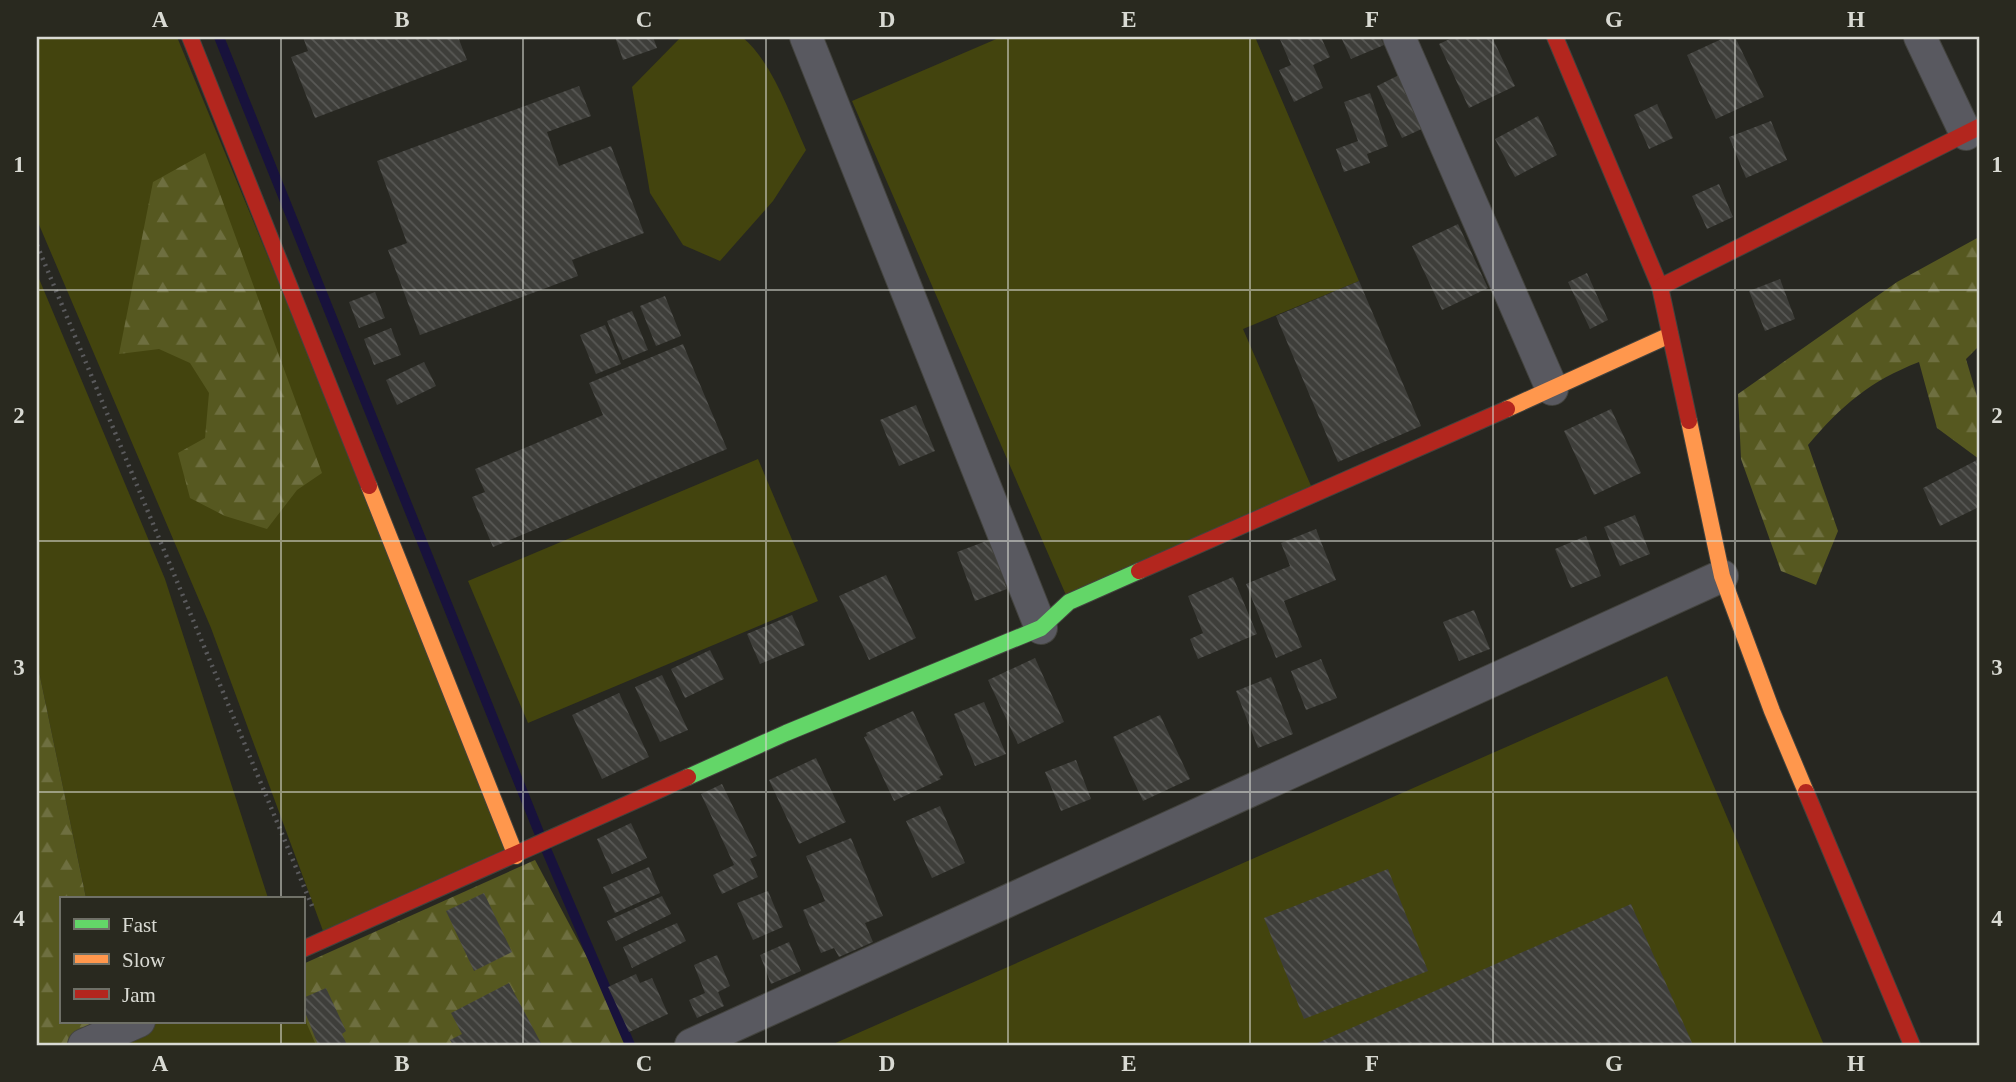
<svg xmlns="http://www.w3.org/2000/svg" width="2016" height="1082" viewBox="0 0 2016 1082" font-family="'Times New Roman',serif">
	<defs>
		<pattern id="forest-firs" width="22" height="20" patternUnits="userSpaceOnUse" patternTransform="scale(1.75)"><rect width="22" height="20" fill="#565820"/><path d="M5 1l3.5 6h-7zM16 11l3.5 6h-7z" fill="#6e6f40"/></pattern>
		<pattern id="building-back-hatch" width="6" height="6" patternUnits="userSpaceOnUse" patternTransform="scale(1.75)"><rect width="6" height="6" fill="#3e3e3a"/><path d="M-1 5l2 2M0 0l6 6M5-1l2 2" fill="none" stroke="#595956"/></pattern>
	</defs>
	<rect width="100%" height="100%" fill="#272721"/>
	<g fill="#43440e">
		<polygon points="37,37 177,37 516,856 326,939 211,628 37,220"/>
		<path d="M 681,37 L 742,37 C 772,61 790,115 806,150 L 773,201 L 720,261 L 683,245 L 650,193 L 632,87 Z"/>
		<polygon points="1001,37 1255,37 1359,281 1243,329 1315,495 1069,602 852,101"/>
		<polygon points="37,274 165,579 268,898 86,898 37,662"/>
		<polygon points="758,459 818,601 528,723 468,581"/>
		<polygon points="1667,676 1824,1045 831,1045"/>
		<polygon points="303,990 323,1045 121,1045 113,1021 303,1021"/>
	</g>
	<g fill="url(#forest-firs)">
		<polygon points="205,153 322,473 297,490 267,529 225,516 190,498 178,453 205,438 209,393 190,363 159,349 119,354 153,182"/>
		<path d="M 1979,237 L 1979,346 L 1966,359 L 1979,403 L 1979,459 L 1937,428 L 1919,362 C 1870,381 1842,405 1808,445 L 1838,531 L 1816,585 L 1781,571 L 1741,459 L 1738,394 L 1897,282 Z"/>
		<polygon points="37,662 86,898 61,898 61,1021 111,1021 117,1045 37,1045"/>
		<polygon points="535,860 634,1045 316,1045 303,1015 303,964"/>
	</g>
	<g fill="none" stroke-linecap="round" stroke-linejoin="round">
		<g stroke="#18123c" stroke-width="10">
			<polyline points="219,37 540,835"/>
			<polyline points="546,849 630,1045"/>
		</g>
	</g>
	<g fill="url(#building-back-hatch)">
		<polygon points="303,37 458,37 467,60 315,118 291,57 308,51"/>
		<polygon points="615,37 653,37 657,48 623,60"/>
		<polygon points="1279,37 1321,37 1330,57 1313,65 1323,88 1294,102 1279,70 1291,65"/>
		<polygon points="1341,37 1380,37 1384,45 1351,59"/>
		<polygon points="1454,37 1492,37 1515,86 1469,108 1439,44"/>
		<polygon points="1726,37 1735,37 1764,97 1716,119 1687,55"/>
		<polygon points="1401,74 1426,127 1402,138 1377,86"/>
		<polygon points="579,86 591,116 547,132 559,166 611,146 644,233 572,260 578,276 420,335 388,250 407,243 377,161"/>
		<polygon points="1370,93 1388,146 1367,154 1370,163 1344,172 1336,149 1358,141 1344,102"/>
		<polygon points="1657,104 1673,138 1649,149 1634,115"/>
		<polygon points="1538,116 1557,155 1515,177 1495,139"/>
		<polygon points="1771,121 1787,160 1746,178 1729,137"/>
		<polygon points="1719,184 1733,217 1707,229 1692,196"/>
		<polygon points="1458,224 1488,288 1442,310 1412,246"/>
		<polygon points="1587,273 1608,320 1590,329 1568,282"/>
		<polygon points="1780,279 1795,319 1765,331 1749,291"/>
		<polygon points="1359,281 1421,426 1338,462 1276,316"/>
		<polygon points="375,292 385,318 359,328 349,302"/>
		<polygon points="665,296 681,336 656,346 640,306"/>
		<polygon points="632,311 648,350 623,360 607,321"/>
		<polygon points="605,325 621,364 596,374 580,335"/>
		<polygon points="391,328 401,355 374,365 364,339"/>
		<polygon points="683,344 727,449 493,547 472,497 485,492 475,469 603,415 589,383"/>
		<polygon points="424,362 436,386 397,405 386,380"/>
		<polygon points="916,405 935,451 899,466 880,420"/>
		<polygon points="1611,409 1641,473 1594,495 1564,431"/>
		<polygon points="1979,459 1979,507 1940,526 1923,488"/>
		<polygon points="1635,515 1650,554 1620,566 1604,527"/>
		<polygon points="1316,529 1336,580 1284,601 1302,647 1276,658 1246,584 1290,566 1281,543"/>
		<polygon points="1586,536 1601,576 1571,588 1555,549"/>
		<polygon points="989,540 1007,589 975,601 957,552"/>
		<polygon points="886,575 916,638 869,660 839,596"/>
		<polygon points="1233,577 1257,634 1198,659 1190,639 1203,633 1188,596"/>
		<polygon points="1474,610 1490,649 1459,661 1443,622"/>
		<polygon points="792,615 805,645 760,664 747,634"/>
		<polygon points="710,650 724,679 685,698 671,669"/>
		<polygon points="1035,658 1064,722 1018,744 988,680"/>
		<polygon points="1321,659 1337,698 1306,710 1291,671"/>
		<polygon points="662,675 688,730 660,742 635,687"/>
		<polygon points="1271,677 1293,734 1258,748 1236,691"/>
		<polygon points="619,693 649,757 602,779 572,715"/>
		<polygon points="984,702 1006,754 975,766 954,714"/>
		<polygon points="913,711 943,775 939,777 941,779 894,801 864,737 867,736 866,733"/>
		<polygon points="1160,715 1190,779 1143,801 1113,737"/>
		<polygon points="816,758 846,822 799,844 769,780"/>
		<polygon points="1076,760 1091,799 1061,811 1045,772"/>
		<polygon points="722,784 757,856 750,859 758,877 722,894 713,875 734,865 701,794"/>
		<polygon points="940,806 965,863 932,878 906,821"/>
		<polygon points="631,823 647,858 612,874 597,839"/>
		<polygon points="851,838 883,916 865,923 873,942 839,957 834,948 821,953 803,910 825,901 806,856"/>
		<polygon points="649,867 660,893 615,913 603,887"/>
		<polygon points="1388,869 1428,971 1304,1019 1264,918"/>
		<polygon points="768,891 783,927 753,940 737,903"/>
		<polygon points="484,893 512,952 474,971 446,911"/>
		<polygon points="662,896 671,914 616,941 607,921"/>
		<polygon points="1631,904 1693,1045 1313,1045"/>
		<polygon points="677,923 686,941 632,968 623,947"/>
		<polygon points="789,942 801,971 771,984 760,955"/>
		<polygon points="717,955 730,986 718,992 724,1006 697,1018 689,1000 705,993 694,965"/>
		<polygon points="636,974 640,983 652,978 668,1014 629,1032 608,987"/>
		<polygon points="509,983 542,1045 453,1045 450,1040 462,1034 451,1013"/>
		<polygon points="326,988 346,1031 342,1034 347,1045 318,1045 303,1007 303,998"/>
	</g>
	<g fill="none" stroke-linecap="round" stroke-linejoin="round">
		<g stroke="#43433e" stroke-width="34">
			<g id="street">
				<polyline points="806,37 1041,628"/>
				<polyline points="1399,37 1552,389"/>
				<polyline points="1920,37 1966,134"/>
				<polyline points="84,1045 139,1021"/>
				<polyline points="691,1045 1722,576"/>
			</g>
		</g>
		<g stroke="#43433e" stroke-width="18">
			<polyline id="fast" points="688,777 786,733 1041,628 1069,602 1139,571"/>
		</g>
		<g stroke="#43433e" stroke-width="18">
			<g id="slow">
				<polyline points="1507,409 1670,335"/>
				<polyline points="1689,421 1722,576 1772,711 1806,792"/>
				<polyline points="369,486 516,856"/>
			</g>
		</g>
		<g stroke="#43433e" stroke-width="18">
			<g id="jam">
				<polyline points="190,37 369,486"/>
				<polyline points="1555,37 1660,287 1689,421"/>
				<polyline points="1660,287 1979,127"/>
				<polyline points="1139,571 1507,409"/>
				<polyline points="1806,792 1912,1045"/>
				<polyline points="303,949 688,777"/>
			</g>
		</g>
		<polyline stroke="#5a5a5c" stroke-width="4.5" stroke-dasharray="2 5" stroke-linecap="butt" points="37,245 312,906"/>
		<use href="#street" stroke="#595960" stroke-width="32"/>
		<use href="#fast" stroke="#63d668" stroke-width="16"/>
		<use href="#slow" stroke="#ff974d" stroke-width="16"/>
		<use href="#jam" stroke="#b3261e" stroke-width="16"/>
	</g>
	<path fill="none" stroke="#d9dad3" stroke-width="2" stroke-opacity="0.55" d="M 281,37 L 281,898M 523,37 L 523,1045M 766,37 L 766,1045M 1008,37 L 1008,1045M 1250,37 L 1250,1045M 1493,37 L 1493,1045M 1735,37 L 1735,1045M 37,290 L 1979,290M 37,541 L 1979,541M 37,792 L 1979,792M 281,1021 L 281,1045"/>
	<rect width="2016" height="1082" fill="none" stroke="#29291f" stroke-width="77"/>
	<rect x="60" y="897" width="245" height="126" fill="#29291f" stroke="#6f7067" stroke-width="2"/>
	<rect x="74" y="919" width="35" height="10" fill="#63d668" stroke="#6f7067" stroke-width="2"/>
	<text x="122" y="932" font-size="21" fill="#d9dad3">Fast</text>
	<rect x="74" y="954" width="35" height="10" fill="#ff974d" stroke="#6f7067" stroke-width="2"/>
	<text x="122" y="967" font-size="21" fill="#d9dad3">Slow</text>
	<rect x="74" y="989" width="35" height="10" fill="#b3261e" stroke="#6f7067" stroke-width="2"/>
	<text x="122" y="1002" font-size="21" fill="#d9dad3">Jam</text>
	<rect x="38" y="38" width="1940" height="1006" fill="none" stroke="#d9dad3" stroke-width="2.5"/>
	<g font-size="23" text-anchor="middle" font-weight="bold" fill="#d9dad3">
		<text x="160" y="27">A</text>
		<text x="402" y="27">B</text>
		<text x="644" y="27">C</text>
		<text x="887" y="27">D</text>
		<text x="1129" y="27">E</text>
		<text x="1372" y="27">F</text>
		<text x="1614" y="27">G</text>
		<text x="1856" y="27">H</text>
		<text x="19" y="172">1</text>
		<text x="1997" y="172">1</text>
		<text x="19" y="423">2</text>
		<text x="1997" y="423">2</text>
		<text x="19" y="675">3</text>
		<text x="1997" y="675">3</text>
		<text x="19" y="926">4</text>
		<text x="1997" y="926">4</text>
		<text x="160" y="1071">A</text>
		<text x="402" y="1071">B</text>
		<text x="644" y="1071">C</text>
		<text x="887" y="1071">D</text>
		<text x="1129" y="1071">E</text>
		<text x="1372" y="1071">F</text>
		<text x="1614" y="1071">G</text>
		<text x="1856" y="1071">H</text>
	</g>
</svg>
